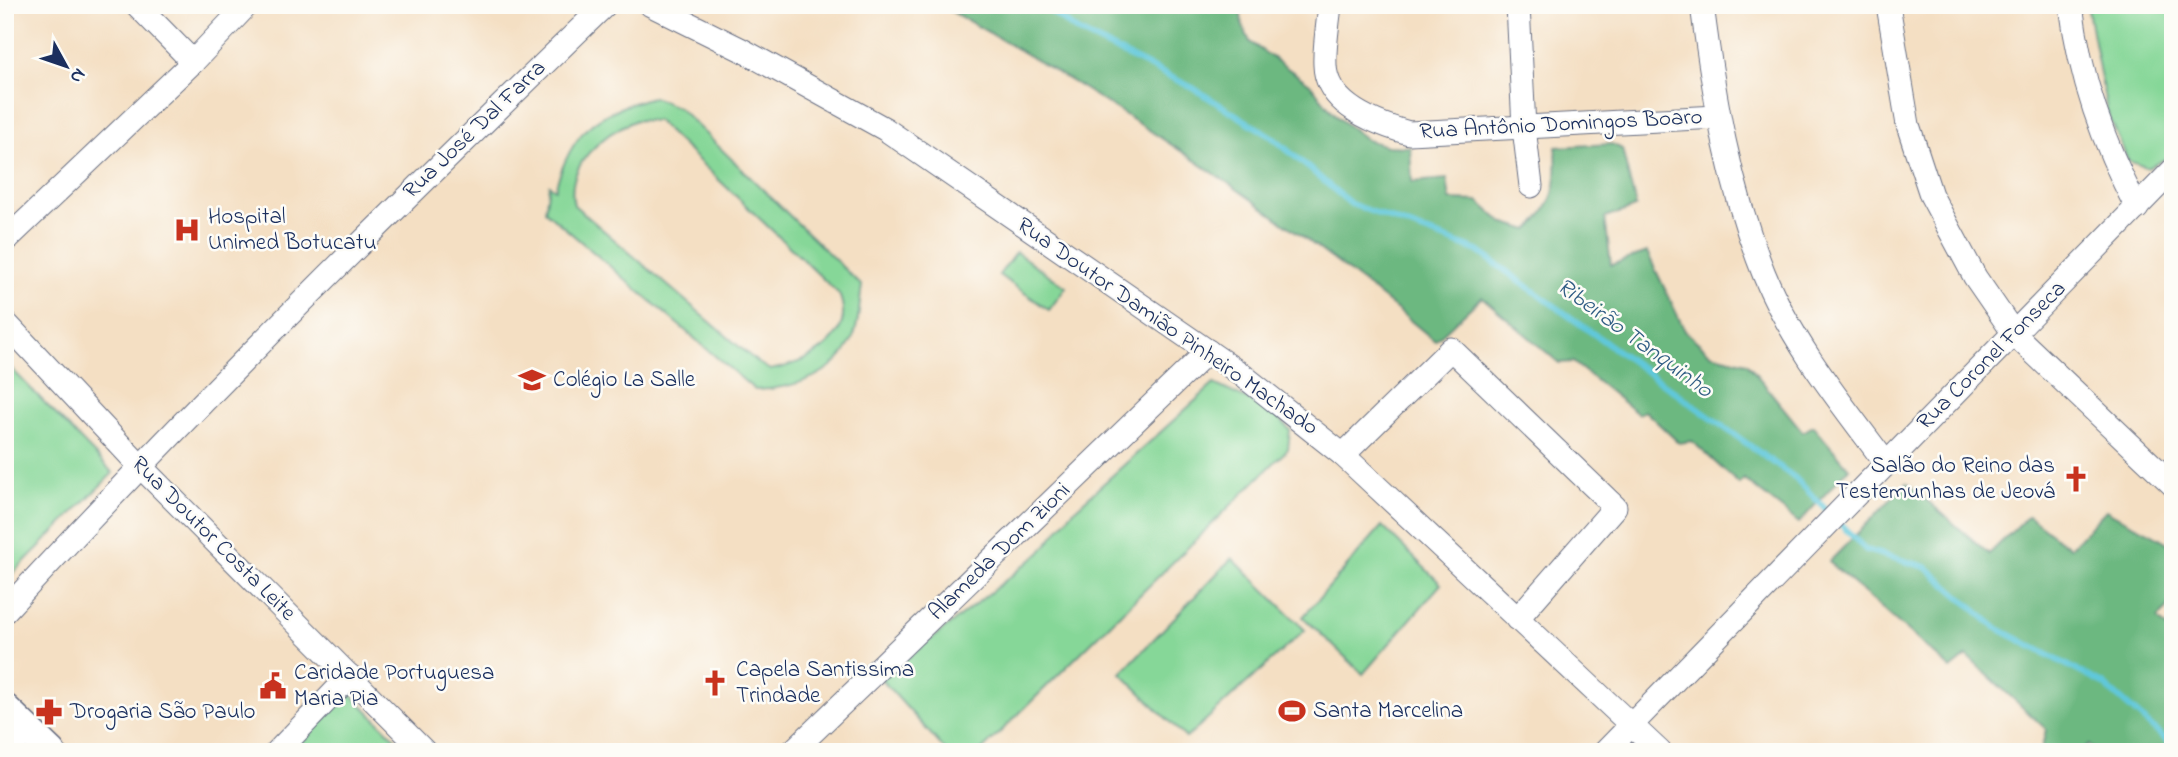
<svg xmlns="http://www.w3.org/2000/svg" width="2178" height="757" viewBox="0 0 2178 757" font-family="'Indie Flower',sans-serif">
	<rect width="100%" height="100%" fill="#fdfcf7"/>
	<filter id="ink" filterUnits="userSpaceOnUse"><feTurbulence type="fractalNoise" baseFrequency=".0143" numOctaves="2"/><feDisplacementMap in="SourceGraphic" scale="14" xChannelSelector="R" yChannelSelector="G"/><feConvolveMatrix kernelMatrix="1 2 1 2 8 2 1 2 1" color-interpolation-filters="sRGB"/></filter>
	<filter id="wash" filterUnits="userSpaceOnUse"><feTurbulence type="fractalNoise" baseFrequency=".00686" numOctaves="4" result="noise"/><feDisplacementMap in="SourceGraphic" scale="28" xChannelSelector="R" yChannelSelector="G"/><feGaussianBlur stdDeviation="1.57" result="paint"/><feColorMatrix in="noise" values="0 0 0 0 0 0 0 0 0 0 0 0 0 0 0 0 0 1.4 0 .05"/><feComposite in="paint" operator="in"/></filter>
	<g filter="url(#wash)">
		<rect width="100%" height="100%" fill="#f4dfc3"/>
		<g fill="#86d798" stroke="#50837b" stroke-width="2" fill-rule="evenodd">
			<polygon points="2087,5 2173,5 2173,155 2148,168 2128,161 2107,111"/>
			<path d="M 653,97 L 679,108 L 862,286 C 859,302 860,319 854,335 C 839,375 793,389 755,390 L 545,211 L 549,185 L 555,189 C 572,131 595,112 653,97 ZM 636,120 L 657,121 L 839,294 C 858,339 806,364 770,370 L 757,362 L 574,205 C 564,165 604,133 636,120 Z"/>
			<polygon points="1016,252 1066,287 1049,310 999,275"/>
			<polygon points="5,362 113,473 5,581"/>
			<polygon points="1214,384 1274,412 1290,430 1288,449 980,752 947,752 881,679 1040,553 1074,510"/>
			<polygon points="1382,526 1441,584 1363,674 1303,617"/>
			<polygon points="1232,558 1305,630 1186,738 1121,673"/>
			<polygon points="350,693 409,752 292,752"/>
		</g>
		<g fill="#6cb880" stroke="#44746f" stroke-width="2">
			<path d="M 940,5 L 1194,5 L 1200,9 L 1204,5 L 1240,5 L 1242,24 L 1250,42 L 1310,84 L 1336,116 L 1367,140 L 1387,146 L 1410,147 L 1412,182 L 1447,179 L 1450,200 L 1478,201 L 1502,222 L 1529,230 C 1556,202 1558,185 1556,147 L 1612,144 L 1622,149 L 1636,207 L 1605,218 L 1611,265 L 1647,252 L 1685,331 L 1711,354 L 1747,363 L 1803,432 L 1813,426 L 1849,468 L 1799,523 L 1744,479 L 1739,484 L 1692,441 L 1679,443 L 1645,411 L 1638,414 L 1573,362 L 1559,363 L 1482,297 L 1435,341 C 1283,213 1114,101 940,5 Z"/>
			<path d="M 1907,483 L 1989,554 L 2028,516 L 2070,548 L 2106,510 C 2128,524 2153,531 2173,547 L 2173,600 L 2158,619 L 2173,634 L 2173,752 L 2096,752 L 2089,745 L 2081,752 L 2041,752 L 2046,729 L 1967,656 L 1951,669 L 1829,562 Z"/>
		</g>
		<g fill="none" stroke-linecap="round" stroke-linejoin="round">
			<polyline stroke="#60c8db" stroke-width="6" points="1043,5 1077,31 1193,88 1272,137 1351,204 1478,251 1795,478 1866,550 1926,567 1995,627 2103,684 2173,746"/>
		</g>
	</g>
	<g filter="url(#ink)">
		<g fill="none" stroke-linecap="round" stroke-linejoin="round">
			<g stroke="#676d81" stroke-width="25">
				<g id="minor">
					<polyline points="137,5 193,62"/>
					<polyline points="651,5 742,50 885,129 1241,374 1343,455 1660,752"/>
					<path d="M 1330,5 C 1328,25 1324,46 1325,65 C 1326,105 1377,124 1409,133 L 1717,117"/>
					<polyline points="1518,5 1524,128 1531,186"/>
					<path d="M 1702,5 C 1714,98 1729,187 1764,274 C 1792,343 1841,403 1885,462"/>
					<polyline points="1888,5 1908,125 1931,195 1975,277 2015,335 2173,485"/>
					<path d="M 2071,5 C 2080,79 2103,142 2137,208"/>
					<polyline points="5,241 193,62 247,5"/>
					<polyline points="5,322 139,465 425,752"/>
					<polyline points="1343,455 1451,349 1615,507 1517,619"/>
					<path d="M 5,611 C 198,401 400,203 605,5"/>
					<polyline points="277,752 350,676"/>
					<polyline points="792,752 1208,351"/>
					<polyline points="1605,752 2173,170"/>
				</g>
			</g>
			<g stroke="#676d81" stroke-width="31">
				<g id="major">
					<polyline points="5,708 51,752"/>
					<polyline points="5,744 13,752"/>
				</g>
			</g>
			<use href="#minor" stroke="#fff" stroke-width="23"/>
			<use href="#major" stroke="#fff" stroke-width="28"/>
		</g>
	</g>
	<defs>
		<g id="hospital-bare" transform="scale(2.1)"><path d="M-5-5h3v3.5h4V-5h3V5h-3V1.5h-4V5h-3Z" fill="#c8321e" stroke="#fdfcf7" stroke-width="2.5" paint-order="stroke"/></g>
		<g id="school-bare" transform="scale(2.1)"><path d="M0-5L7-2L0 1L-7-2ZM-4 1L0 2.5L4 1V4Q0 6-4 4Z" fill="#c8321e" stroke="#fdfcf7" stroke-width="2.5" paint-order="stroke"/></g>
		<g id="church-bare" transform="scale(2.1)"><path d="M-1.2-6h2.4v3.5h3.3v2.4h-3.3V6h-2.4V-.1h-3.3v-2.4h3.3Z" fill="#c8321e" stroke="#fdfcf7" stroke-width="2.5" paint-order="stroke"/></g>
		<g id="civic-bare" transform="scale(2.1)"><path d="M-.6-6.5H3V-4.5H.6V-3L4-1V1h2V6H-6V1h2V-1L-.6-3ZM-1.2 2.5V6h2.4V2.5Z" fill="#c8321e" stroke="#fdfcf7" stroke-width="2.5" paint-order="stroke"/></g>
		<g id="stadium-bare" transform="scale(2.1)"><path d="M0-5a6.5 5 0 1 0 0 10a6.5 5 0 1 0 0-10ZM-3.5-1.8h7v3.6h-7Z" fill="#c8321e" stroke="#fdfcf7" stroke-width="2.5" paint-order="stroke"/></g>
		<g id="pharmacy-bare" transform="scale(2.1)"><path d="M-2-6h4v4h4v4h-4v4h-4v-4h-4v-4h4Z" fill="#c8321e" stroke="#fdfcf7" stroke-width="2.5" paint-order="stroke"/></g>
	</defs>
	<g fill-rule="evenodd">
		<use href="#hospital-bare" x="187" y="230"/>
		<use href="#school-bare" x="532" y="380"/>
		<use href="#church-bare" x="2076" y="479"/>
		<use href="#church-bare" x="715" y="683"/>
		<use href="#civic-bare" x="273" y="686"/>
		<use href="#stadium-bare" x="1292" y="711"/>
		<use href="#pharmacy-bare" x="49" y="712"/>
	</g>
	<g text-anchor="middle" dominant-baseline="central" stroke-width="5" stroke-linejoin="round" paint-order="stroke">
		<g font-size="23" fill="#1b2f5e" stroke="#fdfcf7">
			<text transform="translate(1561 125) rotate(-3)">Rua Antônio Domingos Boaro</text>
			<text transform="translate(475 130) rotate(-44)">Rua José Dal Farra</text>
			<text transform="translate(1167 327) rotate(35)">Rua Doutor Damião Pinheiro Machado</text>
			<text transform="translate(1992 356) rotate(-45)">Rua Coronel Fonseca</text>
			<text transform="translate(213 539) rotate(45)">Rua Doutor Costa Leite</text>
			<text transform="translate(1000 552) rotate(-44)">Alameda Dom Zioni</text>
		</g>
		<g font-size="23" fill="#1b2f5e" stroke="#fdfcf7" text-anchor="start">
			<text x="208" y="217">Hospital<tspan x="208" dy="26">Unimed Botucatu</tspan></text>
			<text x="553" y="380">Colégio La Salle</text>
			<text x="2055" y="466" text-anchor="end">Salão do Reino das<tspan x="2055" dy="26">Testemunhas de Jeová</tspan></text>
			<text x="736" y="670">Capela Santissima<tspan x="736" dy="26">Trindade</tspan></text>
			<text x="294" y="673">Caridade Portuguesa<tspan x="294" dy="26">Maria Pia</tspan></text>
			<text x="1313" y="711">Santa Marcelina</text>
			<text x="70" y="712">Drogaria São Paulo</text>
		</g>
		<g font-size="24" font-style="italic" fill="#305d84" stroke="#fdfcf7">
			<text transform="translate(1634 339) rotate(36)">Ribeirão Tanquinho</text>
		</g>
	</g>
	<rect width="2178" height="757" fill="none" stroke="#fdfcf7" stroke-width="28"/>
	<g transform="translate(66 66) rotate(130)" stroke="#fdfcf7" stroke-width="5" paint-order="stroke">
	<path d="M0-5L12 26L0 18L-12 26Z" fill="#1b2f5e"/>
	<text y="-10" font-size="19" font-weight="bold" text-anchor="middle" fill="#1b2f5e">N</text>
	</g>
</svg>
